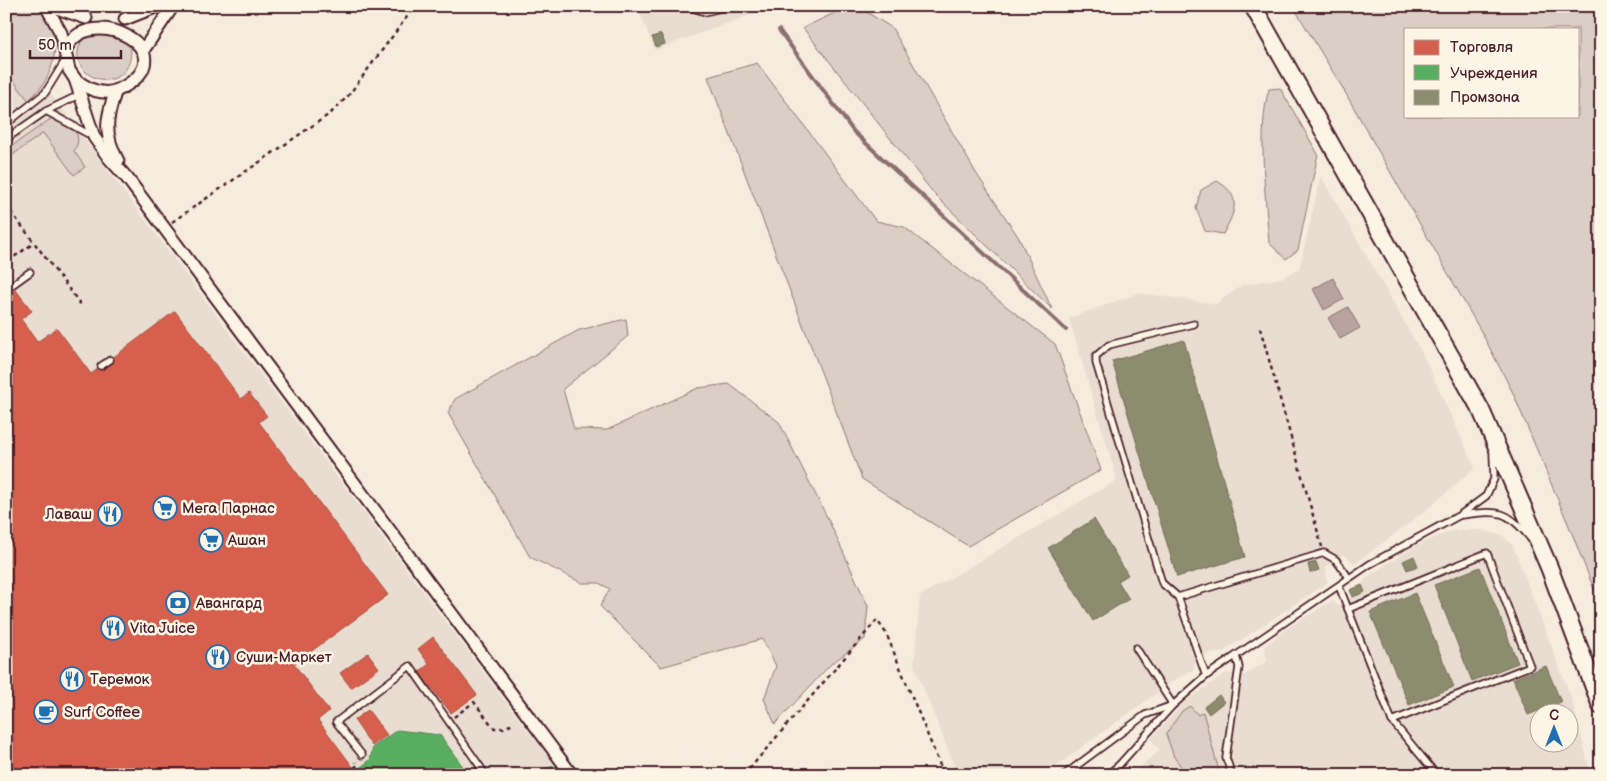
<svg xmlns="http://www.w3.org/2000/svg" width="1607" height="781" viewBox="0 0 1607 781" font-family="'Balsamiq Sans',sans-serif">
	<rect width="100%" height="100%" fill="#f5ecde"/>
	<filter id="ink" filterUnits="userSpaceOnUse"><feTurbulence type="fractalNoise" baseFrequency=".02" numOctaves="2"/><feDisplacementMap in="SourceGraphic" scale="10" xChannelSelector="R" yChannelSelector="G"/><feConvolveMatrix kernelMatrix="1 2 1 2 8 2 1 2 1" color-interpolation-filters="sRGB"/></filter>
	<g filter="url(#ink)">
		<g fill="#e8ddd0" fill-rule="evenodd">
			<polygon points="637,6 774,6 655,50"/>
			<polygon points="6,34 514,713 564,775 6,775"/>
			<polygon points="1321,176 1422,353 1475,468 1424,512 1355,564 1343,554 1326,567 1327,583 1221,653 1209,653 1194,662 1194,669 1176,679 1044,775 958,775 914,665 920,596 1117,480 1069,318 1139,293 1216,304 1242,285 1281,278 1299,269"/>
			<path d="M 1453,530 L 1482,530 L 1503,536 L 1513,546 L 1572,700 L 1591,775 L 1132,775 L 1160,750 L 1151,739 L 1183,703 L 1226,673 L 1245,675 L 1267,661 L 1265,646 L 1289,627 L 1333,600 L 1337,606 L 1353,597 L 1350,590 L 1362,585 L 1367,577 L 1415,546 ZM 1540,714 L 1570,714 L 1570,744 L 1540,744 Z"/>
		</g>
		<g fill="#dbcec4" stroke="#927678" fill-rule="evenodd">
			<path d="M 6,6 L 35,6 C 67,29 57,79 28,100 L 6,71 Z"/>
			<polygon points="849,6 857,6 892,28 976,173 1019,238 1052,309 935,195 803,28"/>
			<path d="M 1293,6 L 1601,6 L 1601,607 L 1569,526 L 1513,393 L 1483,335 L 1342,87 ZM 1406,29 L 1578,29 L 1578,116 L 1406,116 Z"/>
			<path d="M 116,29 C 120,34 126,39 129,44 C 132,50 131,57 129,63 C 116,99 55,71 87,33 Z"/>
			<polygon points="757,63 876,221 904,227 1055,344 1101,470 968,546 862,479 708,77"/>
			<path d="M 1280,88 L 1318,154 L 1298,250 L 1286,259 L 1269,243 C 1266,200 1257,129 1269,89 Z"/>
			<path d="M 52,118 C 67,125 86,131 74,151 L 85,167 L 74,175 L 43,133 L 6,160 L 6,150 Z"/>
			<path d="M 1217,181 C 1243,196 1235,212 1223,234 L 1205,231 L 1196,208 L 1201,190 Z"/>
			<polygon points="626,319 628,336 563,389 574,429 607,430 698,388 729,384 779,422 828,519 868,606 865,639 831,664 775,724 764,699 776,666 762,639 661,667 600,606 610,589 599,583 582,583 530,557 448,413 455,399 579,330"/>
			<polygon points="1190,706 1198,715 1203,712 1220,775 1187,775 1174,757 1166,734 1182,711"/>
		</g>
		<g fill="#b8a39e" stroke="#8c6e70">
			<polygon points="1333,278 1344,299 1324,310 1313,289"/>
			<polygon points="1348,307 1360,328 1340,339 1328,318"/>
		</g>
		<g fill="#d6604d" stroke="#ac4c43">
			<polygon points="6,277 32,311 21,319 37,342 57,328 91,374 175,311 241,399 249,393 267,416 259,422 388,595 294,664 329,711 318,720 359,775 6,775"/>
			<polygon points="433,637 477,695 451,713 419,672 429,664 418,649"/>
			<polygon points="368,653 379,668 351,688 340,673"/>
			<polygon points="368,710 387,735 372,746 354,720"/>
		</g>
		<g fill="#5aae61" stroke="#558351">
			<polygon points="397,730 440,735 469,775 361,775 357,770 370,760 373,747"/>
			<polygon points="556,766 562,775 535,775 547,768"/>
		</g>
		<g fill="#8c8c6e" stroke="#786b5a">
			<polygon points="661,34 665,44 656,47 652,37"/>
			<polygon points="1184,340 1245,557 1177,577 1112,361"/>
			<polygon points="1094,519 1128,575 1118,581 1129,599 1093,621 1048,548"/>
			<polygon points="1414,556 1418,566 1407,570 1403,561"/>
			<polygon points="1316,562 1319,570 1310,573 1308,564"/>
			<polygon points="1480,567 1518,663 1472,681 1434,585"/>
			<polygon points="1362,585 1365,592 1353,597 1350,590"/>
			<polygon points="1415,593 1454,687 1409,705 1370,612"/>
			<polygon points="1546,666 1561,702 1528,715 1513,679"/>
			<polygon points="1219,695 1224,702 1209,714 1204,707"/>
			<polygon points="1412,769 1414,775 1398,775"/>
		</g>
		<g fill="none" stroke-linecap="round" stroke-linejoin="round">
			<polyline stroke="#8c6e70" stroke-width="4" points="779,30 854,132 1066,330"/>
			<g stroke="#4a1f2b" stroke-width="9">
				<g id="lane">
					<polyline points="687,6 705,12 729,6"/>
					<polyline points="46,111 92,136"/>
					<polyline points="6,124 45,93 66,59"/>
					<polyline points="6,139 46,111 81,94"/>
					<polyline points="12,285 30,272"/>
					<polyline points="1194,324 1109,345 1096,356 1096,363 1162,583 1178,597 1206,676"/>
					<polyline points="101,366 110,360"/>
					<path d="M 1462,515 C 1497,511 1506,508 1530,538"/>
					<polyline points="1339,586 1392,721 1431,768 1434,775"/>
					<polyline points="1178,597 1324,553 1336,560 1349,578"/>
					<polyline points="1348,609 1487,553 1530,666 1392,721"/>
					<polyline points="362,755 336,722 410,666 486,775"/>
					<polyline points="1064,775 1145,715 1173,705 1136,648"/>
					<polyline points="1107,775 1119,765 1173,705 1206,676 1370,564 1460,515 1486,496 1494,479 1493,453"/>
					<polyline points="1232,775 1226,758 1239,667 1236,656"/>
				</g>
			</g>
			<g stroke="#4a1f2b" stroke-width="15">
				<g id="street">
					<polyline points="46,6 61,33 69,70 75,79 94,137 109,158 127,178 572,775"/>
					<polyline points="51,6 86,18"/>
					<polyline points="125,19 158,6"/>
					<path d="M 66,49 C 89,0 191,52 120,89 C 104,97 87,89 75,79"/>
					<polyline points="144,49 173,6"/>
					<path d="M 116,90 C 106,119 103,133 118,161"/>
				</g>
			</g>
			<g stroke="#4a1f2b" stroke-width="20">
				<polyline id="secondary" points="1253,6 1481,410 1549,567 1601,706"/>
			</g>
			<g stroke="#4a1f2b" stroke-width="2.5" stroke-dasharray="4 4" stroke-linecap="butt">
				<polyline points="6,205 81,305"/>
				<polyline points="172,222 331,113 348,96 415,6"/>
				<polyline points="8,261 34,243"/>
				<polyline points="1260,328 1322,547"/>
				<polyline points="454,717 474,702 494,728 504,728 512,724"/>
				<polyline points="354,768 358,765 356,762"/>
				<polyline points="744,775 877,620 886,633 944,775"/>
			</g>
			<use href="#lane" stroke="#fcf5e5" stroke-width="5.5"/>
			<use href="#street" stroke="#fcf5e5" stroke-width="11"/>
			<use href="#secondary" stroke="#fcf5e5" stroke-width="16"/>
		</g>
	</g>
	<defs>
		<g id="supermarket-ring" transform="scale(1.25)"><circle r="9.5" fill="#fcf5e5" stroke="#1f6fb2" stroke-width="1.5"/><path d="M-6-5.5h2.5l.6 2H6L4.5 2H-2.5L-4.4-4H-6ZM-1.5 3.2a1.3 1.3 0 1 0 .1 0ZM3 3.2a1.3 1.3 0 1 0 .1 0Z" fill="#1f6fb2"/></g>
		<g id="restaurant-ring" transform="scale(1.25)"><circle r="9.5" fill="#fcf5e5" stroke="#1f6fb2" stroke-width="1.5"/><path d="M-5-6h1v4h1v-4h1v4h1v-4h1v5L-1.5 .5V6h-2V.5L-5-1ZM5-6V6H3V1.5H1.5Q1.5-4 5-6Z" fill="#1f6fb2"/></g>
		<g id="bank-ring" transform="scale(1.25)"><circle r="9.5" fill="#fcf5e5" stroke="#1f6fb2" stroke-width="1.5"/><path d="M-6-4H6V4H-6ZM0-2.3a2.3 2.3 0 1 0 0 4.6a2.3 2.3 0 1 0 0-4.6Z" fill="#1f6fb2"/></g>
		<g id="cafe-ring" transform="scale(1.25)"><circle r="9.5" fill="#fcf5e5" stroke="#1f6fb2" stroke-width="1.5"/><path d="M-5.5-4.5H6V0H3Q3 3.5 0 3.5H-2.5Q-5.5 3.5-5.5 0ZM3-3.2v2h1.7v-2ZM-6 4.5H4V6H-6Z" fill="#1f6fb2"/></g>
	</defs>
	<g fill-rule="evenodd">
		<use href="#supermarket-ring" x="165" y="508"/>
		<use href="#restaurant-ring" x="110" y="514"/>
		<use href="#supermarket-ring" x="211" y="540"/>
		<use href="#bank-ring" x="178" y="603"/>
		<use href="#restaurant-ring" x="113" y="628"/>
		<use href="#restaurant-ring" x="218" y="657"/>
		<use href="#restaurant-ring" x="72" y="679"/>
		<use href="#cafe-ring" x="46" y="712"/>
	</g>
	<g text-anchor="middle" dominant-baseline="central" stroke-width="5" stroke-linejoin="round" paint-order="stroke">
		<g font-size="15" fill="#4a1f2b" stroke="#fcf5e5" text-anchor="start">
			<text x="182" y="508">Мега Парнас</text>
			<text x="92" y="514" text-anchor="end">Лаваш</text>
			<text x="228" y="540">Ашан</text>
			<text x="196" y="603">Авангард</text>
			<text x="130" y="628">Vita Juice</text>
			<text x="236" y="657">Суши-Маркет</text>
			<text x="90" y="679">Теремок</text>
			<text x="64" y="712">Surf Coffee</text>
		</g>
	</g>
	<rect width="1607" height="781" fill="none" stroke="#fcf5e5" stroke-width="25"/>
	<rect x="12" y="12" width="1582" height="756" fill="none" stroke="#4a1f2b" stroke-width="2" filter="url(#ink)"/>
	<rect x="1404" y="28" width="175" height="90" fill="#fcf5e5" stroke="#b59f9b"/>
	<rect x="1414" y="40" width="25" height="15" fill="#d6604d" stroke="#b59f9b"/>
	<text x="1450" y="52" font-size="15" fill="#4a1f2b">Торговля</text>
	<rect x="1414" y="65" width="25" height="15" fill="#5aae61" stroke="#b59f9b"/>
	<text x="1450" y="78" font-size="15" fill="#4a1f2b">Учреждения</text>
	<rect x="1414" y="90" width="25" height="15" fill="#8c8c6e" stroke="#b59f9b"/>
	<text x="1450" y="102" font-size="15" fill="#4a1f2b">Промзона</text>
	<g transform="translate(1554 728)"><circle r="24" fill="#fcf5e5" stroke="#b59f9b"/>
	<path d="M0-4L9 19L0 12L-9 19Z" fill="#1f6fb2"/>
	<text y="-8" font-size="14" font-weight="bold" text-anchor="middle" fill="#4a1f2b">С</text>
	</g>
	<path d="M30 50v8h91v-8" fill="none" stroke="#4a1f2b" stroke-width="2.5"/>
	<text x="38" y="50" font-size="15" fill="#4a1f2b" stroke="#fcf5e5" stroke-width="4" paint-order="stroke">50 m</text>
</svg>
